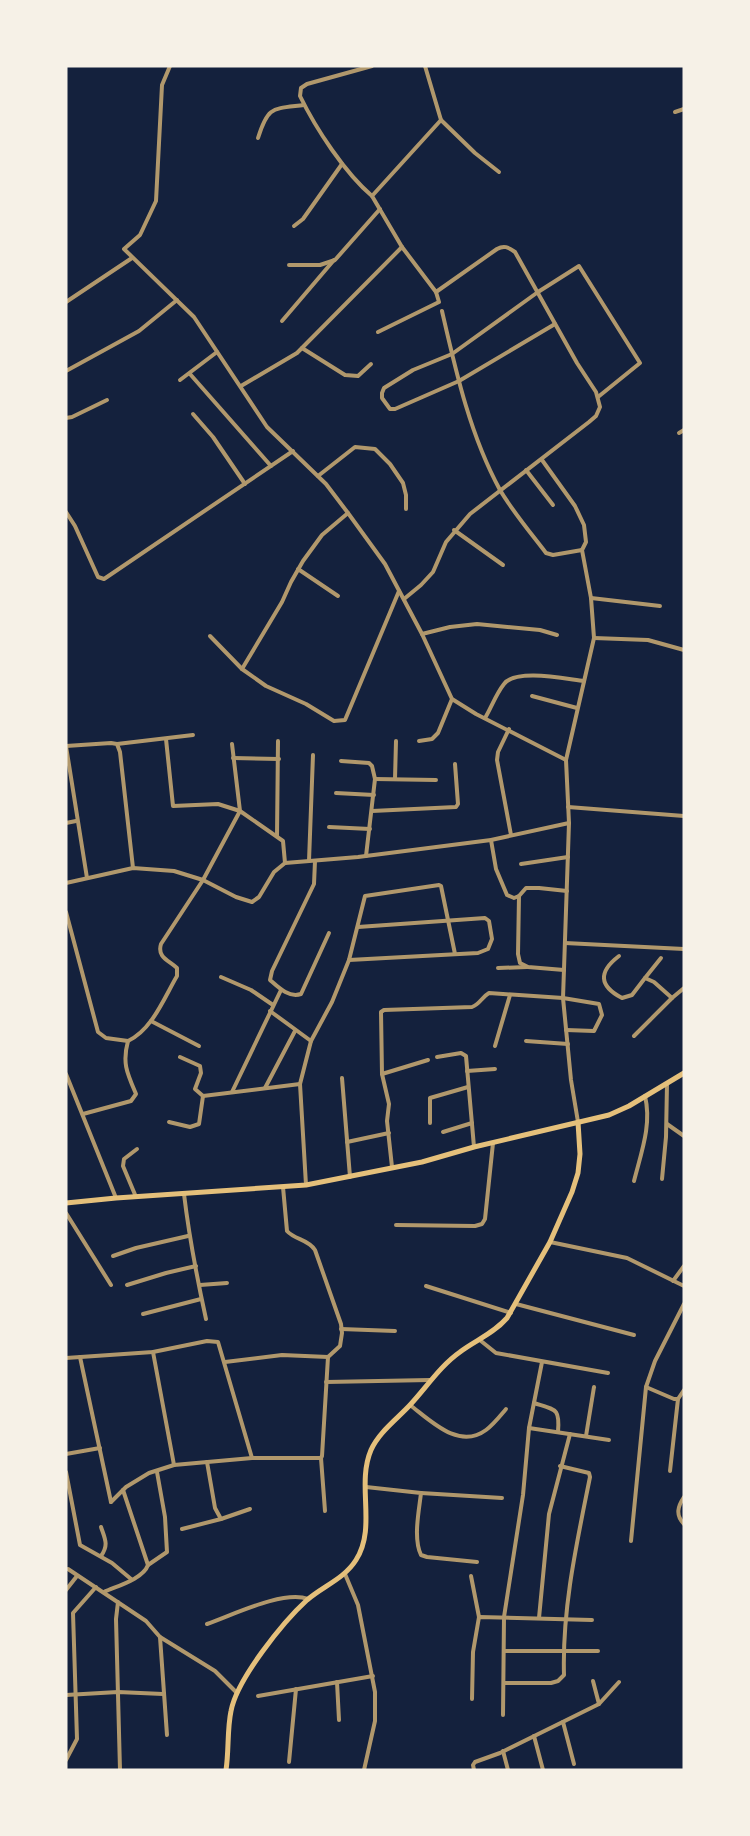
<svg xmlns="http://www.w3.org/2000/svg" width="750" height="1836" viewBox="0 0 750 1836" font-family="'DM Sans',sans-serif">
	<rect width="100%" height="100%" fill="#14213d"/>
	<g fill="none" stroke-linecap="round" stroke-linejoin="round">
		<g stroke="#b1986c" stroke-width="4">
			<polyline points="170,66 162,85 156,201 140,235 124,249 194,317 267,427 326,484 348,513 385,564 422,634 452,699 476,714 566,760"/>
			<path d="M 372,66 L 307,84 L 301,88 L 300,96 C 316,129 345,173 372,196"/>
			<polyline points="675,112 684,109"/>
			<polyline points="441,120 475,153 499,172"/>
			<path d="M 258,138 C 268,106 272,109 304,105"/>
			<polyline points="294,226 303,219 342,164"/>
			<polyline points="289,265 320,265 335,260 380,209"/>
			<polyline points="66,302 132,258"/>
			<path d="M 442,311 C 456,372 470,435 500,490 C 513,512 530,532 546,553 L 553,555 L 582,550"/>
			<polyline points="282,321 334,260"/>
			<polyline points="555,324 459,381 395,409 390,409 382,398 382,393 384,388 413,370 452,354 538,292 579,266 640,363 598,397"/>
			<polyline points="378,332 439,302 436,292 402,247 372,196 441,120 425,66"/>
			<polyline points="302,348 345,375 358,376 371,364"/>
			<polyline points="66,371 139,331 177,300"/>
			<polyline points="190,374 271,466"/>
			<polyline points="180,380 217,352"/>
			<polyline points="241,386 297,353 402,247"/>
			<polyline points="193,414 213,437 245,484"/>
			<polyline points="66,418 72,417 107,400"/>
			<polyline points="679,433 684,430"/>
			<polyline points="542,460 575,506 584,525 586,542 582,550 591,598 594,638 566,760 569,823 563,998 571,1080 578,1122"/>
			<polyline points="526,470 553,505"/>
			<polyline points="318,476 355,447 375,449 390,464 403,483 406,495 406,509"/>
			<polyline points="66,512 75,526 98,577 104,579 293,451"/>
			<polyline points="348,513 322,535 303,561 291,582 282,602 242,669 266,686 306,704 334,721 345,720 399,591"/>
			<polyline points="454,530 503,565"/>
			<polyline points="298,569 338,596"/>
			<polyline points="591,598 660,606"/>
			<path d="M 404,599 L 421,585 L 433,572 L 446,542 L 470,514 L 589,422 L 596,416 L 600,407 L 596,392 L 577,363 L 515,252 C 508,247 504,245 497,249 L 436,292"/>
			<polyline points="422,634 450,627 477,624 540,630 557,635"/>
			<polyline points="210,636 242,669"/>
			<polyline points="594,638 648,640 684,650"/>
			<polyline points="532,696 577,708"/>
			<path d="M 485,718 C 491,708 496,694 504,684 C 516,668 566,679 584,681"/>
			<polyline points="509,729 498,752 497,760 511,835"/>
			<polyline points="419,741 432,739 438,733 452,699"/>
			<polyline points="117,744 193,735"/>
			<polyline points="232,744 240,811 283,841 285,863"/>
			<polyline points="66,746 111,743 117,744 120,752 133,868"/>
			<polyline points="66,746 87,878"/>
			<polyline points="233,758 279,759"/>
			<polyline points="341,761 369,763 372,766 375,779 366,856"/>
			<polyline points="375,779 436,780"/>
			<polyline points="395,779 396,741"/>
			<polyline points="336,793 374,795"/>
			<polyline points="568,807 684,816"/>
			<polyline points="372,811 456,807 458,804 455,764"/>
			<polyline points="66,823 76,821"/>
			<polyline points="329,827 370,829"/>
			<polyline points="277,836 278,741"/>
			<polyline points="491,840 496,869 507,895 514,898 519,896"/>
			<polyline points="309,861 313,755"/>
			<path d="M 315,861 L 314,884 L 272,971 L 270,980 C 279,988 289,998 301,994 L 329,933"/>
			<polyline points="521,864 568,857"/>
			<polyline points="66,883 133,868 174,871 203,880 236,897 252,902 259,897 274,872 285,863 358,857 491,840 569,823"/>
			<polyline points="66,912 98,1032 106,1038 128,1041"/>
			<polyline points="565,943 684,949"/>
			<path d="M 619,956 C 598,972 599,986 622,998 L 632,995 L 645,978 L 654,982 L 672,998 L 684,988"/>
			<polyline points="349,960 478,953 488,949 492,939 489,921 485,918 358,927"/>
			<polyline points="498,968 527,967"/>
			<polyline points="564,970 528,967 520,963 518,954 519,896 526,888 539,888 567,891"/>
			<polyline points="221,977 251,990 273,1005"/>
			<polyline points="645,978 661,958"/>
			<polyline points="270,1011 311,1041"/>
			<polyline points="151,1021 199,1046"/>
			<polyline points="634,1036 672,998"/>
			<polyline points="526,1041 568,1044"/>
			<polyline points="495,1046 510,995"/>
			<polyline points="180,1057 200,1066 201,1073 195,1089 203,1096 300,1084"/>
			<polyline points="437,1057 461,1053 466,1056 474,1147"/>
			<polyline points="467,1071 495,1069"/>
			<polyline points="66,1074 116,1198"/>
			<polyline points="382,1074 428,1060"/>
			<polyline points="342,1078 350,1177"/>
			<polyline points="265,1088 295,1031"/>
			<polyline points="232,1092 281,990"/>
			<path d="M 83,1114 L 131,1101 L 136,1094 C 127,1073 122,1063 128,1041 C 152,1030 164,998 177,976 L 177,968 C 168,960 157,957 161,944 L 203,880 L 240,811 L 218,804 L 173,806 L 166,739"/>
			<polyline points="169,1122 190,1127 199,1124 203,1096"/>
			<polyline points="430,1123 430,1098 468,1087"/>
			<polyline points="667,1124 684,1136"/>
			<polyline points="443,1132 472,1123"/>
			<polyline points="347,1142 389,1133"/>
			<path d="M 392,1167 L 387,1121 L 389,1104 L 382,1074 L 381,1012 L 384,1010 L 472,1007 C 480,1004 482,997 489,993 L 563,998 L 599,1004 L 602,1015 L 594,1031 L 566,1030"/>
			<polyline points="662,1179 666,1137 667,1084"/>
			<path d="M 634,1181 C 641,1153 652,1125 645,1096"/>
			<polyline points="306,1185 300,1084 311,1041 332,1002 349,960 365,896 439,885 441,886 455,954"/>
			<path d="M 184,1194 C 189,1236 197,1278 206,1319"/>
			<polyline points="136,1197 123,1166 124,1159 137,1149"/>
			<polyline points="66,1213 111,1285"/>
			<polyline points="396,1225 475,1226 482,1224 485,1219 493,1143"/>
			<polyline points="550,1242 627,1258 684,1286"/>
			<polyline points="113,1256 136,1248 188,1236"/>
			<polyline points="673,1281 684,1266"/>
			<polyline points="127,1285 166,1273 196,1266"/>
			<polyline points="200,1285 227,1283"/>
			<polyline points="426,1286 511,1313"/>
			<polyline points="516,1304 634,1335"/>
			<polyline points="143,1314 201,1299"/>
			<polyline points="341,1329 395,1331"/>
			<polyline points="481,1341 496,1353 608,1373"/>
			<polyline points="153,1352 174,1465"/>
			<polyline points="80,1357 111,1502"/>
			<polyline points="66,1358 153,1352 207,1341 218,1342 252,1458"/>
			<path d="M 225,1362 L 282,1355 L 328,1357 L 340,1346 L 342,1333 L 341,1324 L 315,1250 C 308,1239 295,1240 287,1231 L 283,1187"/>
			<polyline points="326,1382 430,1380"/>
			<polyline points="646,1387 674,1399 678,1399 684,1390"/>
			<path d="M 534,1403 C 556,1410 560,1408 558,1432"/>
			<path d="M 410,1405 C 431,1421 459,1450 486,1430 C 494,1424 500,1416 506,1409"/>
			<polyline points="529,1428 609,1440"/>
			<polyline points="586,1436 594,1387"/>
			<polyline points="66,1454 100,1448"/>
			<polyline points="207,1462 215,1508 221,1519 250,1509"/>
			<polyline points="670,1471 678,1399"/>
			<polyline points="66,1472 80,1545 112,1563 131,1579"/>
			<path d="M 366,1487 L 421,1493 C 419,1511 413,1538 421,1555 L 427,1557 L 477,1562"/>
			<polyline points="421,1493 502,1498"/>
			<path d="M 684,1497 C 678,1506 675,1515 684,1524"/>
			<polyline points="111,1502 126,1487 149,1473 174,1465 252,1458 321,1458"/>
			<polyline points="325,1511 321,1458 322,1456 328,1357"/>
			<polyline points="182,1529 221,1519"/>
			<polyline points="631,1541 646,1387 655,1361 684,1304"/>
			<path d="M 101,1556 C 109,1545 105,1539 101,1527"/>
			<polyline points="148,1565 167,1552 165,1517 157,1472"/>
			<polyline points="68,1569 146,1621 160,1637 215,1671 236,1692"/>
			<polyline points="345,1574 358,1605 375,1692 375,1721 364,1770"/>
			<polyline points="471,1576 479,1617"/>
			<polyline points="66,1590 77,1576"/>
			<path d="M 104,1592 C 117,1586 143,1579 148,1565 L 123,1490"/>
			<polyline points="118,1602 116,1619 120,1770"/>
			<polyline points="539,1618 549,1514 570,1434"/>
			<path d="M 207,1624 C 233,1615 283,1590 308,1599"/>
			<polyline points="160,1637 167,1735"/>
			<polyline points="504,1651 598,1651"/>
			<polyline points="593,1681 599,1704"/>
			<polyline points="337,1682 339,1720"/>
			<path d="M 504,1683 L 551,1683 L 558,1681 L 564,1675 C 562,1608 577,1542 590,1477 L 589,1473 L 560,1466"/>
			<polyline points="66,1695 118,1692 163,1694"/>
			<polyline points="258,1696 373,1676"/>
			<polyline points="472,1699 473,1652 479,1617 592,1620"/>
			<polyline points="503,1715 504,1617 523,1495 529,1428 542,1362"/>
			<polyline points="563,1722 574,1764"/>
			<polyline points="534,1736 543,1770"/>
			<polyline points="503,1751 508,1770"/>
			<polyline points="66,1760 77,1739 73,1613 96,1587"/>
			<polyline points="289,1762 296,1689"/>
			<polyline points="474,1770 473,1765 475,1762 500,1753 599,1704 619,1682"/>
		</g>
		<g stroke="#e5c07b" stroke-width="5">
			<polyline points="66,1203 116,1198 306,1185 422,1162 474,1147 609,1115 629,1106 684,1073"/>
			<path d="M 226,1770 C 229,1751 227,1730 231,1711 C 237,1679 283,1622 307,1600 C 323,1586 344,1579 356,1560 C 377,1527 356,1485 371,1450 C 379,1432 397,1419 410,1405 C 426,1388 440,1366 460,1352 C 476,1340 493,1334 507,1318 L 550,1242 L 572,1192 L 578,1173 L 580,1154 L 578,1122"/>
		</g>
	</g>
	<rect width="750" height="1836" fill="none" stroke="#f6f1e7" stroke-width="135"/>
</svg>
